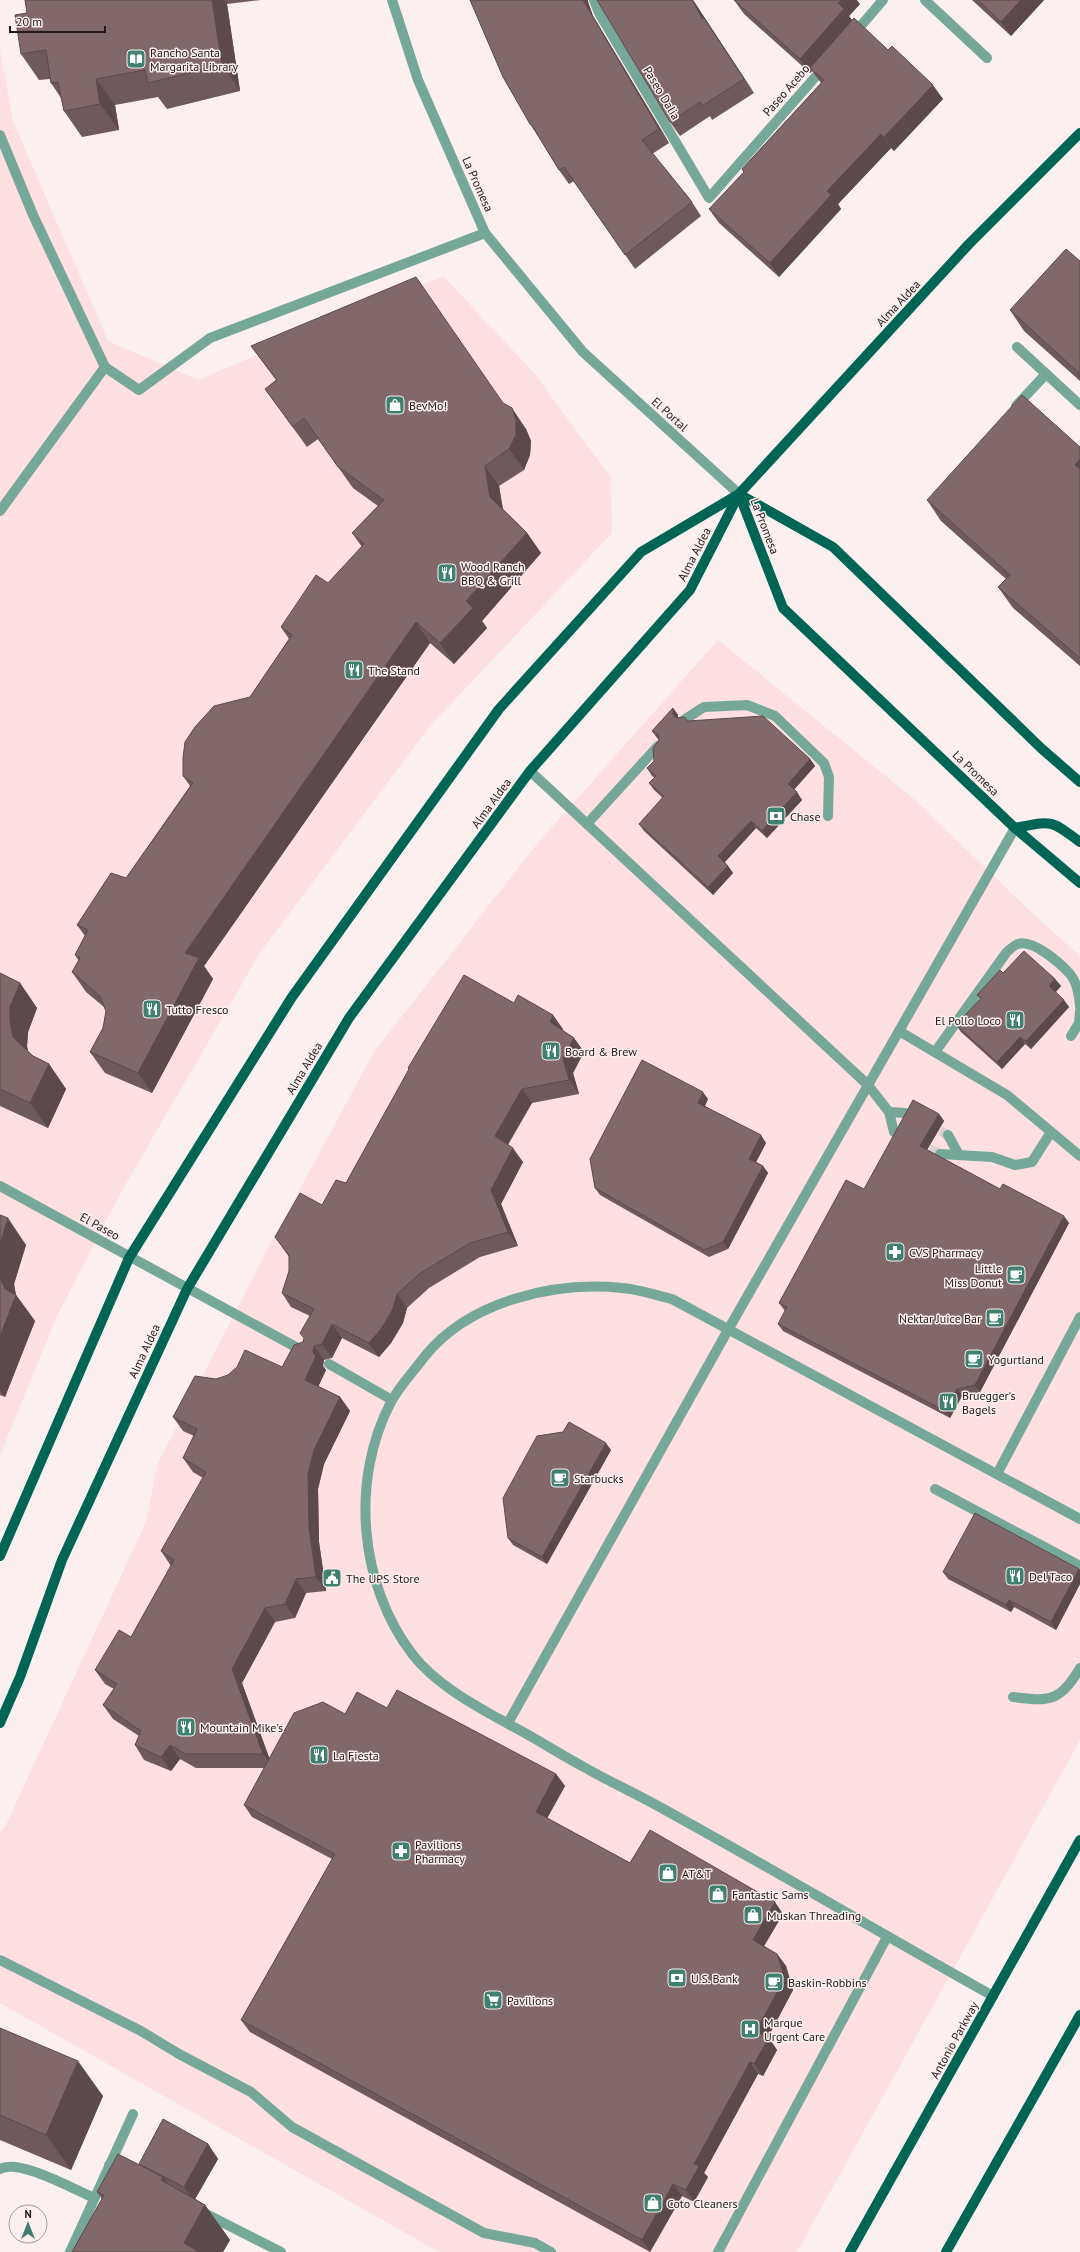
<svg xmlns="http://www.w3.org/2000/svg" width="1080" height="2252" viewBox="0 0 1080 2252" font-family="'PT Sans',sans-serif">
	<rect width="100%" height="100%" fill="#fbeff0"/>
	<g fill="#fedfe2">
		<polygon points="0,50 13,121 108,341 198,380 443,276 534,373 611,478 612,533 429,727 261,951 120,1194 56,1318 0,1455"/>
		<polygon points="718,640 914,799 1031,912 1080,956 1080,1740 797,2252 439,2252 0,2003 0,1832 5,1827 146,1522 158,1463 275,1235 374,1052 537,844"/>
	</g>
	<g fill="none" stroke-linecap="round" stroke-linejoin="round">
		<g stroke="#dbcfd0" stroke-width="10" stroke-dasharray="10 5" stroke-linecap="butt">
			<polyline points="927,1124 948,1135"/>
			<polyline points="916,1143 940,1154"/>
		</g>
		<g stroke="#76a89a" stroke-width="10">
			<polyline points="392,0 418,80 485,233 583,352 739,494"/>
			<polyline points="594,0 599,13 709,198 825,66"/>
			<polyline points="925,0 987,58"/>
			<polyline points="853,35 883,0"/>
			<polyline points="0,135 33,215 105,367 139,390 210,338 485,233"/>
			<polyline points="1017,347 1080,405"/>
			<polyline points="1016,406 1046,374"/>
			<polyline points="0,511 105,367"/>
			<polyline points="684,720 704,707 747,705 775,716 824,763 829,777 828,816"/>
			<polyline points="530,771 868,1085 889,1112 894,1132"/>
			<polyline points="587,824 658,746"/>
			<polyline points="899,1031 1007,1095 1080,1156"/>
			<polyline points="1071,1036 1079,1023 1080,1011"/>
			<path d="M 935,1052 L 1006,953 C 1009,950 1014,945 1018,944 C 1033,939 1060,963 1070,974 C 1077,982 1079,995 1080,1006"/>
			<polyline points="889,1112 905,1113"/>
			<polyline points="948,1135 959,1155"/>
			<polyline points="940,1154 992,1157 1015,1165 1032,1162 1051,1132"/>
			<polyline points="0,1186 305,1352"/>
			<polyline points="329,1364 392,1400"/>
			<polyline points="997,1474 1080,1317"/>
			<polyline points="935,1489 1080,1566"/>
			<path d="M 1013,1697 C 1051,1702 1060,1701 1080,1668"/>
			<polyline points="508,1723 728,1330 1015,828"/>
			<polyline points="0,1960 141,2031 179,2054 251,2092 292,2127 484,2233 535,2243 551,2252"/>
			<path d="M 993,1996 C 884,1935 776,1871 667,1811 C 639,1795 610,1782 582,1766 C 558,1753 535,1738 510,1725 C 478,1707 436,1685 413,1655 C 359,1585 350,1480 391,1402 C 400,1385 414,1371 425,1356 C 470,1301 554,1281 622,1288 C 638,1289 655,1295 672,1299 L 1080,1519"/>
			<polyline points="109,2165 124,2172"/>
			<path d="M 0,2169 C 19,2158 75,2190 94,2198"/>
			<polyline points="202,2212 281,2252"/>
			<polyline points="70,2252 133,2114"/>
			<polyline points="718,2252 887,1937"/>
		</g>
		<g stroke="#006554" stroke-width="10">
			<polyline points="739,494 783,608 1015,828 1080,883"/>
			<polyline points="739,494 833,547 1042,749 1080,782"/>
			<path d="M 1015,828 C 1052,821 1050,819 1080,842"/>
			<polyline points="0,1556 129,1258 292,997 499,709 641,552 739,494"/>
			<polyline points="0,1723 20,1677 62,1560 187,1289 349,1018 530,771 690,590 739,494 969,244 1080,133"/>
			<polyline points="850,2252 1080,1840"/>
			<polyline points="946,2252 1080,2015"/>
		</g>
	</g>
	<g fill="#70595c">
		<polygon points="25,0 261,0 227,4 240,91 167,109 158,97 115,105 119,130 82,137 64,111 61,98 51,83 50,79 39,80 21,54 27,13"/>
		<polygon points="470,0 588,0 588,2 593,16 669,143 652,154 692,202 701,216 635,269 574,181 569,184 559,170 540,138 540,139 530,124"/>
		<polygon points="597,0 693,0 754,93 712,120 710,116 680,136 670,122"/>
		<polygon points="734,0 860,4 849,16 852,20 888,50 943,99 894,151 891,148 838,204 841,209 779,277 719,223 709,209 744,172 742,169 821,83 812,71 810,73 744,14"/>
		<polygon points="972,0 1044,0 1011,36"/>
		<polygon points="1080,261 1080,381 1024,331 1010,310"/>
		<polygon points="251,346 503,403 526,429 531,441 530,455 524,470 499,486 503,509 527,533 541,553 482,621 487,628 454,664 430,643 204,966 213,979 152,1093 105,1073 90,1052 103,1028 106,1011 104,1007 86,992 72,972 79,961 75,955 85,936 77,925 126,878 190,786 183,776 250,697 289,639 281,627 328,583 362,547 352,533 378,506 353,488 318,439 307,447 265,389 276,380"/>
		<polygon points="1080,447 1080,666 1013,608 998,587 1006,579 941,521 927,500"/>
		<polygon points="673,708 678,715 678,718 688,721 810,759 815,766 794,789 802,800 767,838 756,828 725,862 728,866 733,873 713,895 644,831 639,824 663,798 654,790 649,783 655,778 652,776 647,768 654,761 659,740 657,738 652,731"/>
		<polygon points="0,973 20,983 37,1008 28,1032 27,1046 28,1052 33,1056 49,1064 66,1089 48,1128 0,1106"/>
		<polygon points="1003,973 1055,979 1061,986 1056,992 1069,1007 1031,1049 1025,1044 1002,1069 961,1032 956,1025 981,999 977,995"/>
		<polygon points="514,1003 563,1029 562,1030 574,1038 584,1052 573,1073 579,1094 532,1103 508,1145 523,1162 501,1204 518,1246 480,1257 429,1288 407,1308 403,1323 391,1343 379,1357 342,1338 332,1358 324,1360 323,1366 326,1370 318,1386 340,1397 350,1411 324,1464 318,1489 319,1542 326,1591 306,1593 295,1618 275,1622 242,1683 269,1758 345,1714 387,1708 556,1774 565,1786 547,1818 630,1863 783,1914 764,1946 777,1954 786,1966 793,1990 768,2037 769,2038 777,2050 763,2076 758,2074 704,2173 708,2177 694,2202 682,2196 650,2252 250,2032 241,2020 332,1859 252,1817 244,1805 264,1768 196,1768 180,1759 171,1771 144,1760 135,1745 139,1736 113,1719 103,1705 114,1689 105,1684 95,1670 131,1637 171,1566 161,1551 203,1478 193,1472 183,1458 194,1436 183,1431 173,1417 216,1379 282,1367 303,1342 310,1316 291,1307 282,1293 289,1271 289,1257 275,1237 322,1205 346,1183 409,1070 408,1068"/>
		<polygon points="708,1099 705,1106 766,1143 756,1162 763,1166 768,1173 728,1249 709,1257 600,1195 595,1188"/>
		<polygon points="939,1114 944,1121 927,1150 1000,1189 1069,1223 980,1392 962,1396 950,1418 783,1331 778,1324 785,1311 779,1303 864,1189"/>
		<polygon points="0,1215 26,1245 14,1284 16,1295 35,1321 5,1397 0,1395"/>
		<polygon points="611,1450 547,1564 513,1545 508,1538"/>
		<polygon points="1080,1570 1080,1584 1056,1630 1014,1607 1011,1612 948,1579 943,1572"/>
		<polygon points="0,2028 103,2096 71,2170 0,2140"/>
		<polygon points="208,2144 218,2159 195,2199 205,2205 230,2240 223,2252 72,2252 102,2199 97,2192 140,2165 139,2164"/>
	</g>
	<g fill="#5b494b">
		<polygon points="212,0 224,0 227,4 240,91 222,65"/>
		<polygon points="583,0 588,0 588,2 593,16 669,143 659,129"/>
		<polygon points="692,0 693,0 754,93 702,19"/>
		<polygon points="841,0 857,0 860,4 849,16 854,23 810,68 812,71 810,73 800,59 838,3"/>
		<polygon points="1021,0 1044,0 1011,36 1001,22"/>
		<polygon points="96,79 115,105 119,130 100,104"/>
		<polygon points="933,85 943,99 894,151 884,137"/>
		<polygon points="881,134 891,148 838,204 841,209 779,277 770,263 827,191"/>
		<polygon points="512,408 526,429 531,441 530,455 524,470 509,449 516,422"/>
		<polygon points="1080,459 1080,472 1075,465"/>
		<polygon points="485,466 499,486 504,517 490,497"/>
		<polygon points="527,533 541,553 482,621 487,628 454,664 440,643 466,601"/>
		<polygon points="416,622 430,643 204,966 213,979 152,1093 138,1073 185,953"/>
		<polygon points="673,708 678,715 678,721 673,714"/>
		<polygon points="810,759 815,766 793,791 788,784"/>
		<polygon points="797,792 802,800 767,838 762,831"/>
		<polygon points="751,821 756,828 723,864 718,856"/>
		<polygon points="728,866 733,873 713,895 708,887"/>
		<polygon points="1055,979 1061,986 1054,993 1049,986"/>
		<polygon points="20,983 37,1008 28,1032 27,1046 30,1062 13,1037 10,1021 10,1007"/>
		<polygon points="1064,1000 1069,1007 1031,1049 1026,1041"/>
		<polygon points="553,1015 563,1029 560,1036 550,1022"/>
		<polygon points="1020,1037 1025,1044 1002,1069 997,1062"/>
		<polygon points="574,1038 584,1052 573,1073 579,1094 569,1080 563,1059"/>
		<polygon points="49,1064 66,1089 48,1128 30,1103"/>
		<polygon points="522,1089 532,1103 504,1150 495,1136"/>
		<polygon points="703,1092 708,1099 703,1110 698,1103"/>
		<polygon points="939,1114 944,1121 925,1153 920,1146"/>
		<polygon points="761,1135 766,1143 754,1166 749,1159"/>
		<polygon points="513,1148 523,1162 501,1204 518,1246 508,1232 491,1190"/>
		<polygon points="763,1166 768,1173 728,1249 723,1242"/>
		<polygon points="1064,1216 1069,1223 980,1392 975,1385"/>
		<polygon points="8,1218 26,1245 14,1284 16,1296 16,1295 35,1321 5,1397 0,1390 0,1337 5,1289 0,1278 0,1244"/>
		<polygon points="397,1294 407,1308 403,1323 391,1343 379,1357 369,1343"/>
		<polygon points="332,1324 342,1338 332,1358 322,1344"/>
		<polygon points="314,1346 324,1360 323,1366 326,1370 315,1394 305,1380 313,1353"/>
		<polygon points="957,1389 962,1396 950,1418 945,1411"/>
		<polygon points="340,1397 350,1411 324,1464 318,1489 319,1542 326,1591 316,1577 309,1528 308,1474 314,1450"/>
		<polygon points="606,1443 611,1450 547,1564 542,1557"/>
		<polygon points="1079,1569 1080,1570 1080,1584 1056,1630 1051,1622"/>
		<polygon points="296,1579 306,1593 295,1618 285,1604"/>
		<polygon points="1009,1600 1014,1607 1011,1612 1006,1605"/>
		<polygon points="265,1608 275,1622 242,1683 273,1768 263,1754 232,1669"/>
		<polygon points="170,1745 180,1759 171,1771 161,1757"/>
		<polygon points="556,1774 565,1786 544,1824 536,1812"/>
		<polygon points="775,1902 783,1914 761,1951 753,1940"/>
		<polygon points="777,1954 786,1966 793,1990 765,2043 756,2031"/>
		<polygon points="769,2038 777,2050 763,2076 754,2064"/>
		<polygon points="78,2061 103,2096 71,2170 46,2135"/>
		<polygon points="750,2062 758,2074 704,2173 708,2177 694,2202 686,2190 694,2164"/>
		<polygon points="208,2144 218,2159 194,2201 184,2187"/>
		<polygon points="163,2177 188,2212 161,2180"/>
		<polygon points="673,2184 682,2196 650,2252 642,2240"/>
		<polygon points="205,2205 230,2240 223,2252 190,2252 184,2243"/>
	</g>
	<g fill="#82686b" stroke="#5b494b">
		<polygon points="25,0 212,0 222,65 148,83 145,70 96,79 100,104 64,111 58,82 51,83 46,50 21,54 15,15 27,13"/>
		<polygon points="470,0 583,0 659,129 642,140 692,202 625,255 564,167 559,170 531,124 530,124 503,77"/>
		<polygon points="597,0 692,0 695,5 702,19 704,18 744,79 702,106 700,102 670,122"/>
		<polygon points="734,0 841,0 838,3 844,9 800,59"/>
		<polygon points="978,0 1021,0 1001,22"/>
		<polygon points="854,18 888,50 892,46 933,85 884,137 881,134 827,191 831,195 770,263 709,209 744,172 742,169 824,80 810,68"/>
		<polygon points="1066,249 1080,261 1080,377 1078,375 1079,373 1010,310"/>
		<polygon points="416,277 503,403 512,408 516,420 516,435 509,449 485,466 490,497 527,533 466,601 473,608 440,643 416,622 185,953 199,958 138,1073 90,1052 103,1028 106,1011 100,996 72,972 80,958 75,955 88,930 77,925 111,873 126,878 193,783 183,776 183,758 185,742 195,727 214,706 250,697 292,635 281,627 316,575 328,583 364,544 352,533 384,500 338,467 304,418 293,427 265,389 277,380 251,346"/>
		<polygon points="1022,395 1080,447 1080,459 1075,465 1080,469 1080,658 998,587 1010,575 927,500"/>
		<polygon points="673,708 673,714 676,718 684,717 688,721 763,716 810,759 788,784 797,792 762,831 751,821 718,856 728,866 708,887 639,824 664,796 649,783 656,776 647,768 654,761 653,748 659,740 658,734 652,731"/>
		<polygon points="1024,951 1055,979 1049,986 1064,1000 1026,1041 1020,1037 997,1062 956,1025 981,998 977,995 1000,970 1003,973"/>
		<polygon points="0,973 20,983 10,1007 10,1021 13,1037 33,1056 49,1064 30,1103 0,1089"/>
		<polygon points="464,975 514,1003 518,995 553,1015 550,1022 574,1038 563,1059 569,1080 522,1089 495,1136 513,1148 491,1190 508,1232 470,1243 419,1274 397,1294 393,1309 381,1329 369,1343 332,1324 322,1344 314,1346 313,1353 316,1356 305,1380 340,1397 314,1450 308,1474 309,1528 316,1577 296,1579 285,1604 265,1608 232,1669 263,1754 186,1754 170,1745 161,1757 135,1745 141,1731 103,1705 117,1684 95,1670 119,1630 131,1637 174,1560 161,1551 206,1472 183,1458 197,1429 173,1417 195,1376 216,1379 228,1375 237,1367 245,1350 282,1367 294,1345 303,1342 304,1338 300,1333 314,1309 282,1293 289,1271 289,1255 275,1237 300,1193 322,1205 336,1180 346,1183 409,1069 408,1068"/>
		<polygon points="642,1060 703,1092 698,1103 761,1135 749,1159 763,1166 723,1242 704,1250 595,1188 590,1159"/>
		<polygon points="913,1100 939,1114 920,1146 1000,1189 1003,1184 1064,1216 975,1385 957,1389 945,1411 778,1324 787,1307 779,1303 846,1180 864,1189"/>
		<polygon points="0,1215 8,1218 0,1244"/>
		<polygon points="0,1278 5,1289 16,1295 0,1337"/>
		<polygon points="569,1422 606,1443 542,1557 508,1538 503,1498 537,1436 563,1432"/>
		<polygon points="975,1513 1079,1569 1051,1622 1009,1600 1006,1605 943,1572"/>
		<polygon points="397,1690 556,1774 536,1812 630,1863 650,1830 775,1902 753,1940 777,1954 785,1978 756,2031 769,2038 754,2064 750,2062 694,2164 699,2166 686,2190 673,2184 642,2240 241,2020 335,1854 244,1805 294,1713 323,1702 345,1714 357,1692 387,1708"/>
		<polygon points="0,2028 78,2061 46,2135 0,2115"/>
		<polygon points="163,2119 208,2144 184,2187 139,2164"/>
		<polygon points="118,2154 163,2177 161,2180 205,2205 184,2243 199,2252 72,2252 104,2195 97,2192"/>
	</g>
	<defs>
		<g id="library-square" transform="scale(1)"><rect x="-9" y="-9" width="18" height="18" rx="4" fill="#3f8071" stroke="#fbeff0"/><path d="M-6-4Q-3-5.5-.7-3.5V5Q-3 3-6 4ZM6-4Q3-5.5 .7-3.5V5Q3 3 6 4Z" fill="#fff"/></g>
		<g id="shop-square" transform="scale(1)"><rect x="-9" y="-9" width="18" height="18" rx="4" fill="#3f8071" stroke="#fbeff0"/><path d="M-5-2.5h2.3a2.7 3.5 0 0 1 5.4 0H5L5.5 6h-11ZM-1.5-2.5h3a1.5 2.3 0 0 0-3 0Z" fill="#fff"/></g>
		<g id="restaurant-square" transform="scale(1)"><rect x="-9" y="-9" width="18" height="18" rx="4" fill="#3f8071" stroke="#fbeff0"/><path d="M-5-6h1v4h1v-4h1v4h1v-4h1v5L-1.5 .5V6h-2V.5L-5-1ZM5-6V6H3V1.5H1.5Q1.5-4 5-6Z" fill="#fff"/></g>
		<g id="bank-square" transform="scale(1)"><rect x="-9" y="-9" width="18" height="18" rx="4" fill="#3f8071" stroke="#fbeff0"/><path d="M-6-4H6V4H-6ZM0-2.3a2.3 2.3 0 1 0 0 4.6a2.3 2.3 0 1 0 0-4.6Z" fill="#fff"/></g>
		<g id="pharmacy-square" transform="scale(1)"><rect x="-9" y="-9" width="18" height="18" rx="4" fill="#3f8071" stroke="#fbeff0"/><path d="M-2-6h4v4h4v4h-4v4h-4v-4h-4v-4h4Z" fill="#fff"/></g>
		<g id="cafe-square" transform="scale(1)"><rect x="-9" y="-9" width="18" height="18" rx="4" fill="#3f8071" stroke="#fbeff0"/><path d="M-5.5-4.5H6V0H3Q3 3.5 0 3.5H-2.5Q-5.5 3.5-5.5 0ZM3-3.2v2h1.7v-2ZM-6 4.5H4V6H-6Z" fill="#fff"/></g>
		<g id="civic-square" transform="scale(1)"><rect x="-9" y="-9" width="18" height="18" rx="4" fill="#3f8071" stroke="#fbeff0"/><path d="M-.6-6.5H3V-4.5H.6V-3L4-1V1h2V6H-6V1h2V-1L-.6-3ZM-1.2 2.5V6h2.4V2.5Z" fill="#fff"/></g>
		<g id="supermarket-square" transform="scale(1)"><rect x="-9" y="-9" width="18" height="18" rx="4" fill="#3f8071" stroke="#fbeff0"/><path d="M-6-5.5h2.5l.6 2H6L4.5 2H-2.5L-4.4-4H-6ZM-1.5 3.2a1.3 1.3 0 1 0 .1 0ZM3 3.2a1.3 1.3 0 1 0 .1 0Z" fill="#fff"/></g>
		<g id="hospital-square" transform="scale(1)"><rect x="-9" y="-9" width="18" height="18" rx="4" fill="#3f8071" stroke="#fbeff0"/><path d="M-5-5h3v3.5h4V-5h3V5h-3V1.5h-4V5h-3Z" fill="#fff"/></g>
	</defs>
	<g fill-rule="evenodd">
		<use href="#library-square" x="136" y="59"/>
		<use href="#shop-square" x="395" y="405"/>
		<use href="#restaurant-square" x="447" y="573"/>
		<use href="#restaurant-square" x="354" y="670"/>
		<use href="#bank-square" x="776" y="816"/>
		<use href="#restaurant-square" x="152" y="1009"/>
		<use href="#restaurant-square" x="1015" y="1020"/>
		<use href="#restaurant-square" x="551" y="1051"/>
		<use href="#pharmacy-square" x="895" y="1252"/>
		<use href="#cafe-square" x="1016" y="1275"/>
		<use href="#cafe-square" x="995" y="1318"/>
		<use href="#cafe-square" x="974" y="1359"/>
		<use href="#restaurant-square" x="948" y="1402"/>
		<use href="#cafe-square" x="560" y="1478"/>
		<use href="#restaurant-square" x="1015" y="1576"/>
		<use href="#civic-square" x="332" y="1578"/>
		<use href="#restaurant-square" x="186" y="1727"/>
		<use href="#restaurant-square" x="319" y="1755"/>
		<use href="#pharmacy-square" x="401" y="1851"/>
		<use href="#shop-square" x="668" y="1873"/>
		<use href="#shop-square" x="718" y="1894"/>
		<use href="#shop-square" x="753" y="1915"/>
		<use href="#bank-square" x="677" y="1978"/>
		<use href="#cafe-square" x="774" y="1982"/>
		<use href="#supermarket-square" x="493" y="2000"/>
		<use href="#hospital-square" x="750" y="2029"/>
		<use href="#shop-square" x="653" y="2203"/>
	</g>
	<g text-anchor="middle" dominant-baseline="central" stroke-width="3" stroke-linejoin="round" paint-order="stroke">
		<g font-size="12" fill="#24191a" stroke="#fbeff0" text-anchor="start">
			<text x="150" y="52">Rancho Santa<tspan x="150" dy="14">Margarita Library</tspan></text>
			<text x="409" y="405">BevMo!</text>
			<text x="461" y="566">Wood Ranch<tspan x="461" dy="14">BBQ &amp; Grill</tspan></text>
			<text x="368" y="670">The Stand</text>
			<text x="790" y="816">Chase</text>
			<text x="166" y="1009">Tutto Fresco</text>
			<text x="1001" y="1020" text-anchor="end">El Pollo Loco</text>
			<text x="565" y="1051">Board &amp; Brew</text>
			<text x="909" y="1252">CVS Pharmacy</text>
			<text x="1002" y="1268" text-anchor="end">Little<tspan x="1002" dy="14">Miss Donut</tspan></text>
			<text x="981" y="1318" text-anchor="end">Nektar Juice Bar</text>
			<text x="988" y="1359">Yogurtland</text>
			<text x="962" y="1395">Bruegger's<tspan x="962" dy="14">Bagels</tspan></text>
			<text x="574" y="1478">Starbucks</text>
			<text x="1029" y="1576">Del Taco</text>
			<text x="346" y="1578">The UPS Store</text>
			<text x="200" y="1727">Mountain Mike's</text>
			<text x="333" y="1755">La Fiesta</text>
			<text x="415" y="1844">Pavilions<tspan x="415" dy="14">Pharmacy</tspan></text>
			<text x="682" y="1873">AT&amp;T</text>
			<text x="732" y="1894">Fantastic Sams</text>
			<text x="767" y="1915">Muskan Threading</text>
			<text x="691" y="1978">U.S. Bank</text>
			<text x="788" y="1982">Baskin-Robbins</text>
			<text x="507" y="2000">Pavilions</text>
			<text x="764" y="2022">Marque<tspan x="764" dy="14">Urgent Care</tspan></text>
			<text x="667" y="2203">Coto Cleaners</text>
		</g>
		<g font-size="12" fill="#24191a" stroke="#fbeff0">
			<text transform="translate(786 90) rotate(-49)">Paseo Acebo</text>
			<text transform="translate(662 93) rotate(59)">Paseo Dalia</text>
			<text transform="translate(478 184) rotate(66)">La Promesa</text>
			<text transform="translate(898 303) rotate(-47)">Alma Aldea</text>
			<text transform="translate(670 414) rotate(42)">El Portal</text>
			<text transform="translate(765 526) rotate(69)">La Promesa</text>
			<text transform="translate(694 554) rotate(-63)">Alma Aldea</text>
			<text transform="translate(976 773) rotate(44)">La Promesa</text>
			<text transform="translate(491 803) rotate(-54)">Alma Aldea</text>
			<text transform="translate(304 1068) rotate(-59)">Alma Aldea</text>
			<text transform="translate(100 1226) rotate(29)">El Paseo</text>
			<text transform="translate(144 1351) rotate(-65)">Alma Aldea</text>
			<text transform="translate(954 2040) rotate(-61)">Antonio Parkway</text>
		</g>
	</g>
	<g transform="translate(28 2224)"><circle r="19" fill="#fbeff0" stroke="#a5999a"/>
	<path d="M0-3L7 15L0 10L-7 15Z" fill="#3f8071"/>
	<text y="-6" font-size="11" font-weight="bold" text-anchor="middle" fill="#24191a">N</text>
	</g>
	<path d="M10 26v6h95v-6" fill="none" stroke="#24191a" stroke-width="2"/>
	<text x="16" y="26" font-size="12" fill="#24191a" stroke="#fbeff0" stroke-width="3" paint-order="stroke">20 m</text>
</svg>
